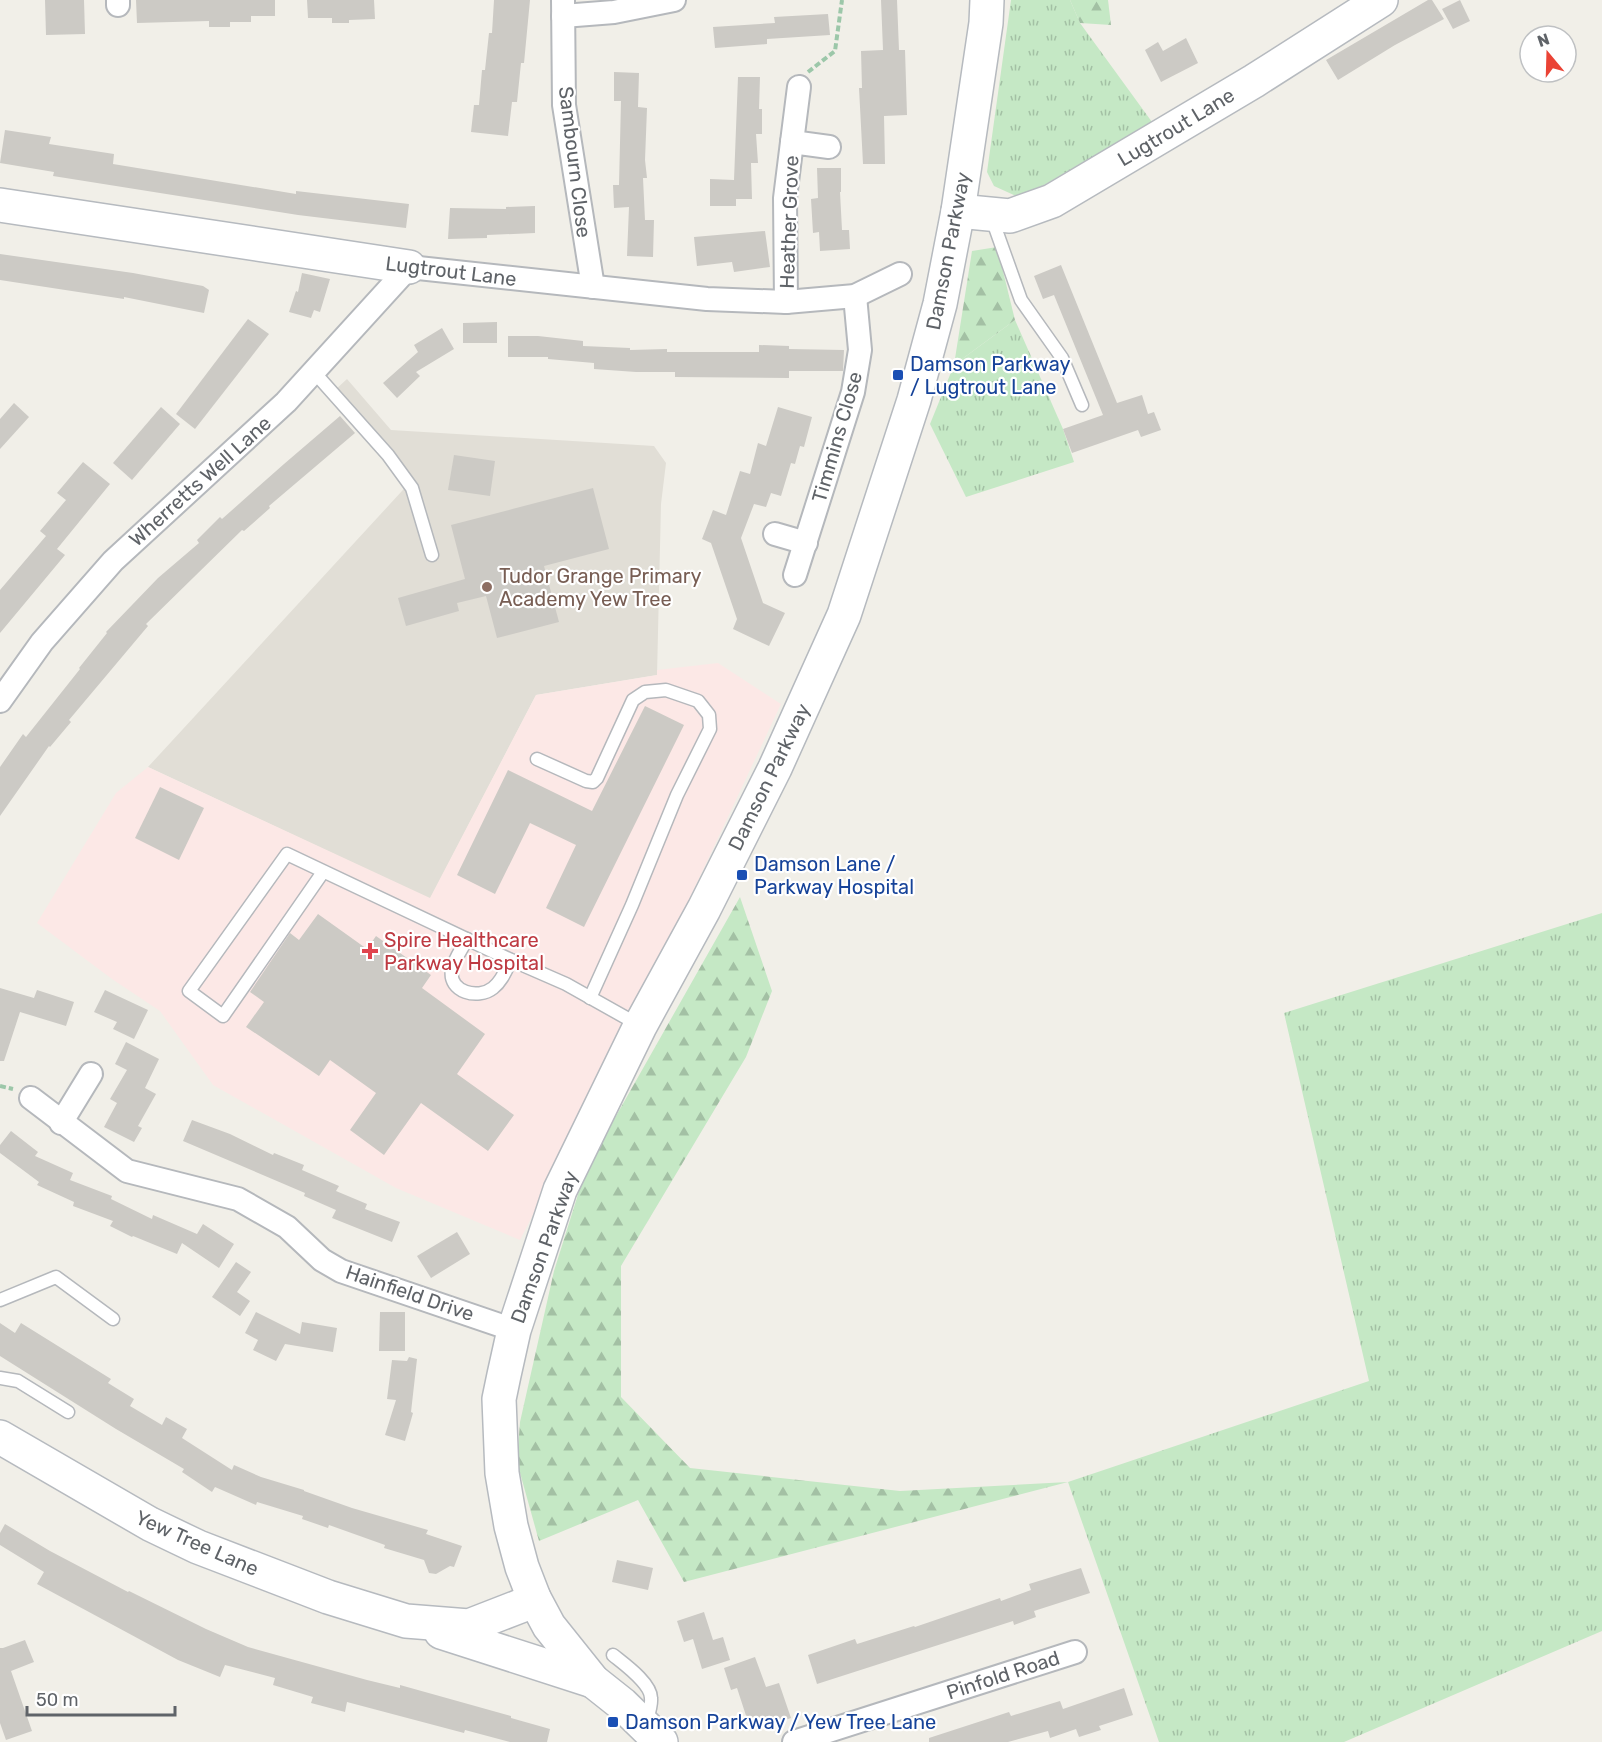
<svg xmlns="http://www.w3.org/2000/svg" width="1602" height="1742" viewBox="0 0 1602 1742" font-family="Rubik,sans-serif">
	<defs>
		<pattern id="grass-tufts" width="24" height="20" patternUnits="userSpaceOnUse" patternTransform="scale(1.5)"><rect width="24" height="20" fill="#c5e8c5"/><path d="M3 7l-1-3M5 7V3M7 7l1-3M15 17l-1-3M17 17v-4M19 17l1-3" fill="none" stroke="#a3c0a4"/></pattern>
		<pattern id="forest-firs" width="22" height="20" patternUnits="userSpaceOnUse" patternTransform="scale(1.5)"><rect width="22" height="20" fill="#c5e8c5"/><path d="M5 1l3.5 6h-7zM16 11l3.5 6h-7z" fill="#a3c0a4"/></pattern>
	</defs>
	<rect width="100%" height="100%" fill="#f1efe8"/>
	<polygon fill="#e1ded6" points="347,379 391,430 654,446 666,463 661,504 657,675 536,695 430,899 148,767 413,479 334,391"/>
	<polygon fill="#fce8e6" points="718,663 781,704 632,1021 520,1240 396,1188 213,1085 160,1011 112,979 37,923 116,793 148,767 430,898 536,695 657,675 657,670"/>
	<g fill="url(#grass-tufts)">
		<polygon points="1011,0 1070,0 1080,23 1152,122 1044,185 1016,196 994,186 987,172"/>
		<polygon points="1015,320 1063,429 1074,462 966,497 930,424 954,365"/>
		<polygon points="1602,913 1602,1631 1344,1742 1159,1742 1068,1482 1369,1381 1284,1013"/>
	</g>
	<g fill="url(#forest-firs)">
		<polygon points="1070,0 1108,0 1111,25 1080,23"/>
		<polygon points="997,247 1015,320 954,365 972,251"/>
		<polygon points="740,897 772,991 746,1057 621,1266 621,1397 690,1468 900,1491 1068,1482 684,1582 638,1500 539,1541 517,1462 520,1422 554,1271 586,1169"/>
	</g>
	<g fill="#cccac5">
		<polygon points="45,0 84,0 85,34 46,35"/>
		<polygon points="136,0 275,0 275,16 251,16 251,22 230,22 230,27 209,27 209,21 137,23"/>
		<polygon points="307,0 374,0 375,19 349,20 349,23 332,23 332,18 308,18"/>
		<polygon points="494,0 530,0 524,63 521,63 517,102 512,102 508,136 471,132 474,105 479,105 482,70 485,70 489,33 492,33"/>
		<polygon points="881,0 897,0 899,50 905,50 907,115 884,116 885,164 863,164 859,88 862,88 861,51 883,50"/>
		<polygon points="1428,0 1432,0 1444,19 1395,45 1338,80 1326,60"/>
		<polygon points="1460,0 1470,21 1453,29 1442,9"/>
		<polygon points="828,14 830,35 767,39 767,44 715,48 713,27 775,23 774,17"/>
		<polygon points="1186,38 1198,63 1161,82 1145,50 1158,42 1163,51"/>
		<polygon points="614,72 639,73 638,107 647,108 645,160 647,178 643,178 645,220 654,220 653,257 627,256 629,207 614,208 613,185 619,185 621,101 614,101"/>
		<polygon points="738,77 760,77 759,109 762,109 762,134 756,134 758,163 751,163 752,199 736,199 736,206 710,206 710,179 734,180"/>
		<polygon points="5,130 51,137 49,144 114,154 113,164 296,194 296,191 409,204 406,228 298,215 53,176 54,172 0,163"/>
		<polygon points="817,168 841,168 841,192 840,192 842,230 849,230 850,249 820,251 819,232 813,233 811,199 818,198"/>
		<polygon points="535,206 535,233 487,235 487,238 448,239 450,208 506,209 506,207"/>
		<polygon points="765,231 770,267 734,272 732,262 697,266 694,237"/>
		<polygon points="0,254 133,273 203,286 209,290 204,313 124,297 124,299 0,280"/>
		<polygon points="1061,265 1117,403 1142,395 1148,414 1154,412 1161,430 1141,437 1138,430 1072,453 1063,429 1103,415 1054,295 1043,299 1034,276"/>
		<polygon points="302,273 330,279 320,312 314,310 311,318 289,312 296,291 298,292"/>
		<polygon points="248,319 269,334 195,429 176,414"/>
		<polygon points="497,322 497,343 463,343 463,323"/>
		<polygon points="442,328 454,349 416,372 420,376 397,398 383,383 418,352 414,345"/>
		<polygon points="508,336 538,336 583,341 583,346 630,348 630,350 667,349 667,352 759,352 759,345 789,346 789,349 844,350 843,371 789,371 789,378 675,377 675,372 636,372 594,369 594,363 548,359 548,357 508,357"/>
		<polygon points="14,403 29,417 0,449 0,419"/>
		<polygon points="161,407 180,424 132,480 113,463"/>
		<polygon points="778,407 812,417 804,447 800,446 795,464 791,463 781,496 771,493 766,507 754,504 741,538 763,603 785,613 769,646 733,629 737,619 711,543 702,539 713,510 726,515 740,471 750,474 758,443 766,446"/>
		<polygon points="340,416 355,433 269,506 270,508 244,531 242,530 146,624 148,626 69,720 71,722 50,747 49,746 0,816 0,767 23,734 26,737 80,669 79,668 107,633 106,632 158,578 199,543 197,540 220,517 222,519 284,464"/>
		<polygon points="454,455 495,461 490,496 448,490"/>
		<polygon points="83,462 110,484 57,549 65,555 0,633 0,590 46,536 40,531 66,500 57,493"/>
		<polygon points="593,488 609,549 544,566 559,622 497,638 486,596 457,603 459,611 406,626 398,598 465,579 451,525"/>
		<polygon points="645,706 684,725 584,927 546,908 576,845 530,823 495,894 457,875 508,770 592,811"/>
		<polygon points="160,787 204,808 179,860 135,838"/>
		<polygon points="318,914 367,949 376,936 431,975 422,988 485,1034 457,1074 514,1115 488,1151 421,1103 384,1155 350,1130 376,1093 330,1060 319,1076 246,1027 264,1002 250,992 290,933 299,940"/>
		<polygon points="0,988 34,998 37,990 74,1002 66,1026 20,1012 4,1061 0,1061"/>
		<polygon points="105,990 148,1010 134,1039 113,1029 117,1022 94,1012"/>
		<polygon points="126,1042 159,1059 145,1088 156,1094 138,1126 142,1128 134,1142 104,1127 117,1103 110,1099 127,1070 115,1064"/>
		<polygon points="192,1120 230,1134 273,1155 274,1153 304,1165 302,1170 339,1186 336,1191 367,1204 365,1209 400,1222 392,1242 332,1218 336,1210 304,1196 305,1193 183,1141"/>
		<polygon points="11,1131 38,1152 35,1156 73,1173 70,1180 112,1196 111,1199 152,1219 153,1215 197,1234 203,1224 234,1244 219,1268 182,1243 177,1254 133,1236 132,1237 110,1226 113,1221 73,1206 74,1202 37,1185 39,1182 0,1153 0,1145"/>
		<polygon points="457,1232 470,1254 431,1278 417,1256"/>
		<polygon points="236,1262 251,1272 237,1292 250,1301 240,1316 212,1297"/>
		<polygon points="256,1312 300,1334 302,1322 337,1328 333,1352 285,1344 276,1361 253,1350 258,1340 245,1333"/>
		<polygon points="380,1312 405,1312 405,1351 379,1351"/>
		<polygon points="0,1323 15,1333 21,1323 111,1379 108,1383 134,1399 130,1406 162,1425 166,1417 187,1429 182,1438 232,1470 234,1465 261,1477 304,1490 304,1491 352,1508 428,1530 426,1534 462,1546 454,1567 450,1566 436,1574 429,1573 424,1560 384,1548 385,1545 329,1525 328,1528 302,1519 303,1516 257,1502 256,1505 215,1487 212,1492 182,1472 184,1469 116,1429 0,1356"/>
		<polygon points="409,1357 417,1359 411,1412 413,1413 405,1441 385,1435 396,1400 387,1399 392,1360 407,1361"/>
		<polygon points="5,1524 50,1551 128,1592 129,1591 206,1629 248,1647 367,1680 400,1688 400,1685 511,1716 511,1718 550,1729 547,1742 510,1742 465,1730 464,1733 347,1702 345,1712 311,1703 313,1697 273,1685 275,1678 225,1665 220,1677 178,1660 37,1584 44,1572 0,1545 0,1533"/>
		<polygon points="617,1560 653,1568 648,1590 612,1582"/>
		<polygon points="1081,1568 1090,1593 1034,1611 1036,1617 1014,1625 1013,1621 817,1684 808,1655 855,1639 857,1644 914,1626 915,1627 1000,1598 1001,1601 1031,1590 1029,1584"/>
		<polygon points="704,1612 713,1640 723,1637 730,1660 702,1669 693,1639 684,1642 677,1621"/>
		<polygon points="25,1640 34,1662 11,1671 32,1731 6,1740 0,1723 0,1648 3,1648"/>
		<polygon points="755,1657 766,1687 779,1683 791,1718 751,1731 737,1688 731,1690 724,1668"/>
		<polygon points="1124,1688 1133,1715 1099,1726 1101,1730 1079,1737 1076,1729 1050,1738 1048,1731 1008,1742 929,1742 929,1738 1009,1712 1011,1716 1060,1701 1063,1709"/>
	</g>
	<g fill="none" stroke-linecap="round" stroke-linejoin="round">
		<g stroke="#b5b8bc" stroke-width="15">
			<g id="lane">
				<polyline points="991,216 1021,300 1062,358 1082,405"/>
				<polyline points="314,372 388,455 412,488 432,555"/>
				<polyline points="537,759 586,781 593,782 597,778 633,700 645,692 666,690 698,701 709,715 710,729 677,795 632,905 590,998"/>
				<polyline points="323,872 223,1016 189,991 287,854 511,960 566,984 639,1025"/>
				<path d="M 467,939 C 462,949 454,959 452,970 C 448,992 478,1000 493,988 C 502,981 506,970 511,960"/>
				<polyline points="0,1300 56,1277 113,1319"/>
				<polyline points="0,1378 18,1381 68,1412"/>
				<path d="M 613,1655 C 624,1664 651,1683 651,1698 C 652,1705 648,1714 647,1722"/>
			</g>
		</g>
		<g stroke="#b5b8bc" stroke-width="26">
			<g id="street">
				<polyline points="118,0 118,5"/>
				<polyline points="563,0 564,105 593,287"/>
				<polyline points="563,16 614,12 674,0"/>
				<polyline points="792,142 799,87"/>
				<polyline points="786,302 785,198 792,142 829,147"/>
				<polyline points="775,534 806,543"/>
				<polyline points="795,575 853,392 860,350 855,296"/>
				<polyline points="0,701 42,642 113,561 286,402 409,267 707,299 786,302 855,296 900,274"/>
				<polyline points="31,1098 127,1171 238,1199 287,1227 322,1260 341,1271 514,1330"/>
				<polyline points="61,1123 91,1074"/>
				<polyline points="794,1742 1075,1652"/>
			</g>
		</g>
		<g stroke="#b6babf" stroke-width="36">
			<g id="secondary">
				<polyline points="0,205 409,267"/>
				<polyline points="958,211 1010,216 1052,201 1254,81 1381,0"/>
				<polyline points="0,1437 150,1524 198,1547 328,1597 406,1621 469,1626 523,1605 534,1598"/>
				<polyline points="441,1632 593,1681"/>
				<polyline points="661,1742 622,1704 593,1681 549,1626 534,1598 522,1567 511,1526 502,1473 499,1399 504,1375 514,1330 560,1190 640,1026 704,909 775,768 844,615 914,400 940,304 958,211 986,23 987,0"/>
			</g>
		</g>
		<g stroke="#9cc7a9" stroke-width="4" stroke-dasharray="6 3" stroke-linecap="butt">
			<polyline points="808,72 835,51 842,0"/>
			<polyline points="0,1086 13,1089"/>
		</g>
		<use href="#lane" stroke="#fff" stroke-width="12"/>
		<use href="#street" stroke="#fff" stroke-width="22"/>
		<use href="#secondary" stroke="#fff" stroke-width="33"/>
	</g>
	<g fill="#1a4fb4" stroke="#fff" stroke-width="2">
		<rect x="892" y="369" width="12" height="12" rx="3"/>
		<rect x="736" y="869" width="12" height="12" rx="3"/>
		<rect x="607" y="1716" width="12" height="12" rx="3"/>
	</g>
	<circle fill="#8d6e63" stroke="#fff" stroke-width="2" cx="487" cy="587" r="6"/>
	<path fill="#e0444e" stroke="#fff" stroke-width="2" d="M367 942h6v6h6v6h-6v6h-6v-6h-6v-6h6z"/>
	<g text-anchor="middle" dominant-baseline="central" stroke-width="4.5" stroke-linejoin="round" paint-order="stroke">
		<g font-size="20" fill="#5f6368" stroke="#fff">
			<text transform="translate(1176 127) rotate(-31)">Lugtrout Lane</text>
			<text transform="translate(575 162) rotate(83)">Sambourn Close</text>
			<text transform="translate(789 222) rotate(-88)">Heather Grove</text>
			<text transform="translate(948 251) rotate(-79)">Damson Parkway</text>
			<text transform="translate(451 271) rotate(7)">Lugtrout Lane</text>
			<text transform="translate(837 437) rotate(-74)">Timmins Close</text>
			<text transform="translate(200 481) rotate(-42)">Wherretts Well Lane</text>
			<text transform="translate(769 777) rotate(-64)">Damson Parkway</text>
			<text transform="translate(544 1247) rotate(-70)">Damson Parkway</text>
			<text transform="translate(410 1293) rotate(19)">Hainfield Drive</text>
			<text transform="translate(197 1543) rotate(24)">Yew Tree Lane</text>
			<text transform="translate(1003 1675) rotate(-18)">Pinfold Road</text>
		</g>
		<g font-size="20" fill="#164399" stroke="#fff" text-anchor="start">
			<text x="910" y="364">Damson Parkway<tspan x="910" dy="23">/ Lugtrout Lane</tspan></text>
			<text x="754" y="864">Damson Lane /<tspan x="754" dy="23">Parkway Hospital</tspan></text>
			<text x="625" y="1722">Damson Parkway / Yew Tree Lane</text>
		</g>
		<g font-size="20" fill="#785e54" stroke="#fff" text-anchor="start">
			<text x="499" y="576">Tudor Grange Primary<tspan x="499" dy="23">Academy Yew Tree</tspan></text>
		</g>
		<g font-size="20" fill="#be3a42" stroke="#fff" text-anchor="start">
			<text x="384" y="940">Spire Healthcare<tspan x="384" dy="23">Parkway Hospital</tspan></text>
		</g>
	</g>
	<g transform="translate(1548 54) rotate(341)"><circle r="28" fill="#ffffff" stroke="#bfc1c3" stroke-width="1.5"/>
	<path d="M0-4.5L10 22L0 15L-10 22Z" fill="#ea4335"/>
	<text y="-9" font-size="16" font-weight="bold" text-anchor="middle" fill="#5f6368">N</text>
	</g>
	<path d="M27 1706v9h148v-9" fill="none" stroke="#5f6368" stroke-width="3"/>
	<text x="36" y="1706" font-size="18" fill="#5f6368" stroke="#ffffff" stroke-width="4.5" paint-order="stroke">50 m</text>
</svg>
